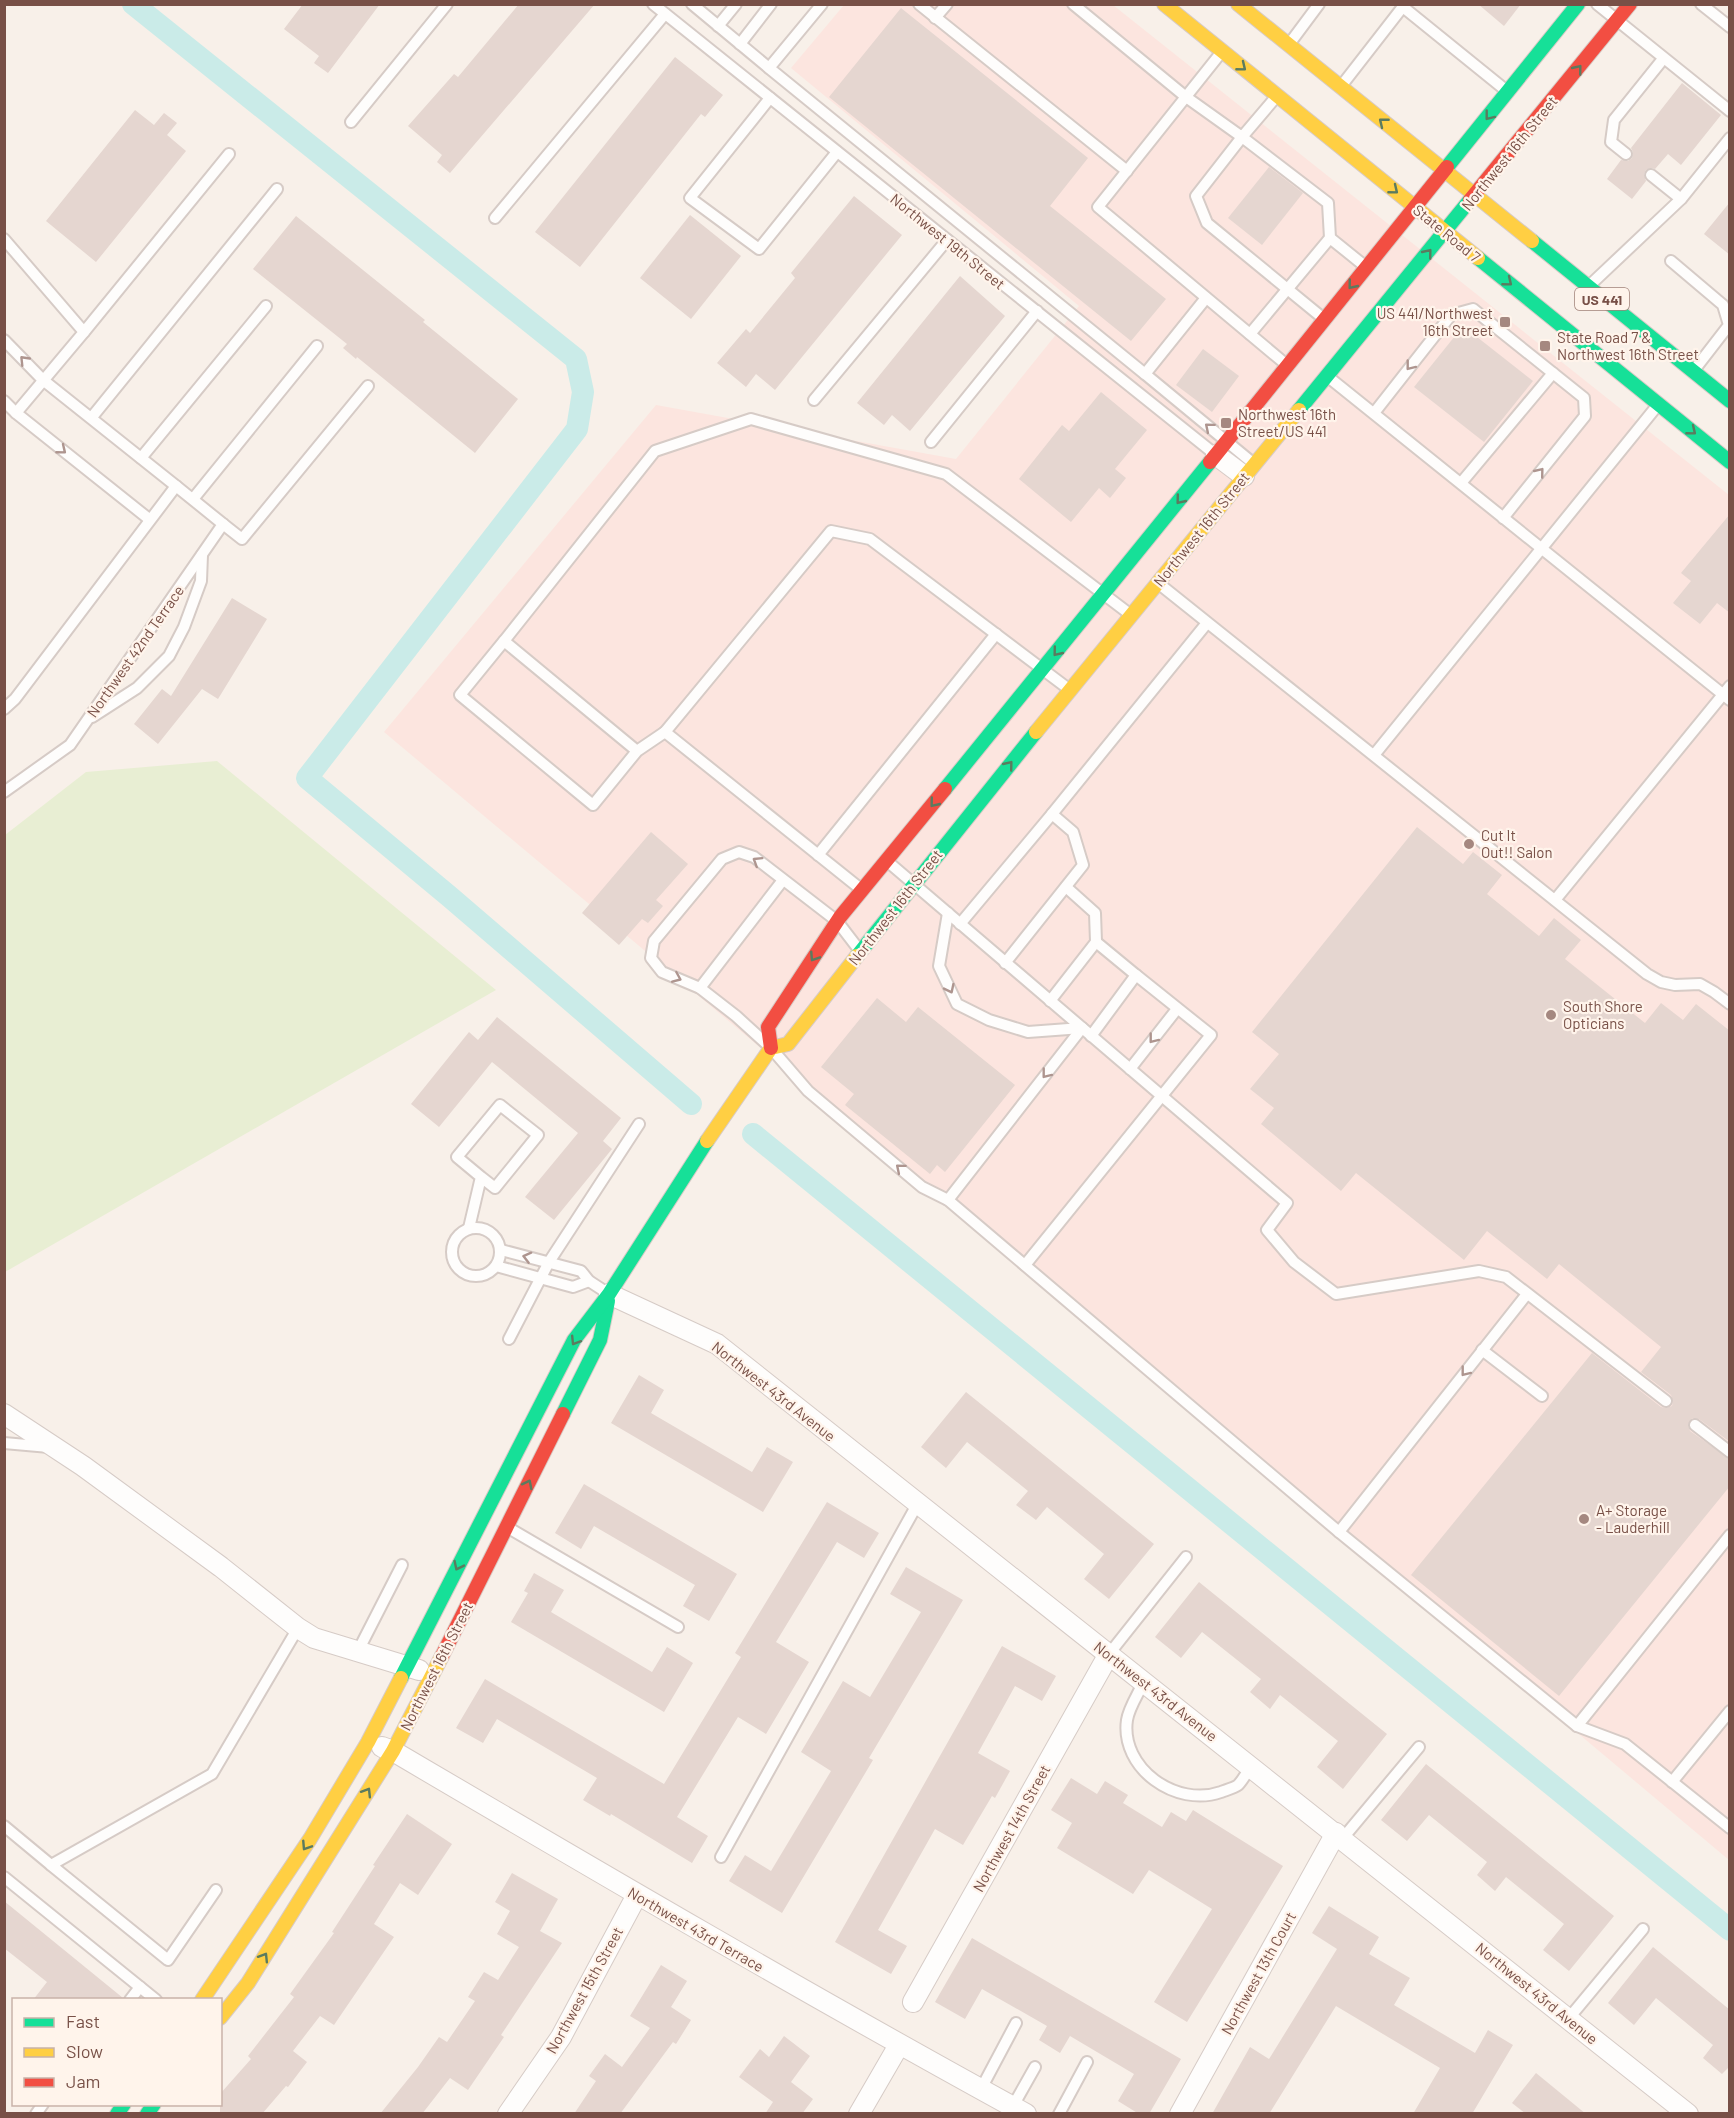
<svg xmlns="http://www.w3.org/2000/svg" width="1734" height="2118" viewBox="0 0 1734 2118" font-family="Barlow,sans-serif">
	<rect width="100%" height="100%" fill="#f8f0e9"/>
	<polygon fill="#fce5df" points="844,5 1113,5 1729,495 1729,1860 384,732 656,405 956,459 1079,306 791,68"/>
	<polygon fill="#e8eed3" points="217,761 496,990 5,1272 5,835 86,772"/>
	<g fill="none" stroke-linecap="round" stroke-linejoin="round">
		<g stroke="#caebe8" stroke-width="22">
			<polyline points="133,4 576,359 583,392 577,429 307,778 450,897 691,1104"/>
			<polyline points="753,1134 1730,1930"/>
		</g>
	</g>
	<g fill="#e5d6d0">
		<polygon points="303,4 380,4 328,73 314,63 319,56 284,29"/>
		<polygon points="519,4 595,4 450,173 437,162 442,155 408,126 454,74 458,77"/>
		<polygon points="1478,4 1521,4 1504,26"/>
		<polygon points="901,8 1088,158 1050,206 1166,299 1131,341 829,97"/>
		<polygon points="675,57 723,95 705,117 701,114 580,267 535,232"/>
		<polygon points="1682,83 1721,115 1681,165 1668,154 1655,169 1652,168 1646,170 1644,174 1646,181 1632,199 1607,179 1621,160 1628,161 1632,158 1633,152 1631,148"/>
		<polygon points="135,110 154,125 164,113 177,123 167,135 186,151 96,262 46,221"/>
		<polygon points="1269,167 1303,193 1262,245 1228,218"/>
		<polygon points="854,196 902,235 775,390 756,374 746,387 717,363 746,329 750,333 795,278 791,273"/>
		<polygon points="1730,202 1730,255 1704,234"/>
		<polygon points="690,215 741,256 691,319 640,278"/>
		<polygon points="296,216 425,320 423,322 518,399 475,453 357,357 356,359 343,348 347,344 253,269"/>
		<polygon points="960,276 1005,316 910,431 892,415 884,425 857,403"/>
		<polygon points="1463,326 1533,381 1484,442 1414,387"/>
		<polygon points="1203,349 1239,376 1212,412 1176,385"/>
		<polygon points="1101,392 1147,430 1115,469 1126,478 1110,498 1099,488 1071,522 1019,479 1062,425 1069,431"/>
		<polygon points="1730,514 1730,613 1717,603 1700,624 1673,603 1691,581 1681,573"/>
		<polygon points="232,598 267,619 218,699 202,689 158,744 134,724 162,689 171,696"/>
		<polygon points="1417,827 1463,864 1473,852 1502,875 1487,894 1539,936 1554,918 1581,940 1565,959 1645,1023 1661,1003 1683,1020 1696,1004 1730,1031 1730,1442 1699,1419 1692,1418 1688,1425 1690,1431 1730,1459 1730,1486 1559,1696 1411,1575 1592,1353 1661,1407 1666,1408 1672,1406 1673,1401 1671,1395 1641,1372 1661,1347 1559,1264 1547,1279 1487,1231 1464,1260 1356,1173 1341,1191 1261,1124 1274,1108 1250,1089 1279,1054 1252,1032"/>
		<polygon points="651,832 688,864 656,900 663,906 648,923 642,919 619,945 582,913"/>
		<polygon points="877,998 906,1022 918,1007 1015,1085 945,1172 937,1165 930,1174 845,1105 854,1094 821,1067"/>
		<polygon points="497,1017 621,1118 603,1141 612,1149 554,1220 525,1197 578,1133 492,1062 439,1127 411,1104 469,1032 478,1040"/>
		<polygon points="639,1375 664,1390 651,1413 752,1472 767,1447 793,1462 763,1512 611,1423"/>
		<polygon points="966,1392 1154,1544 1109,1599 1084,1579 1104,1554 1047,1507 1036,1520 1016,1505 1028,1491 967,1442 946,1468 921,1447"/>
		<polygon points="584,1484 737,1574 709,1621 683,1606 695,1585 594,1526 581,1549 555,1533"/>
		<polygon points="827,1502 879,1533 864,1558 837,1542 776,1642 809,1662 766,1734 738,1717 677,1817 708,1836 692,1863 611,1814 610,1816 583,1800 597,1778 497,1719 483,1743 456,1728 485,1679 664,1784 741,1657 735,1653"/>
		<polygon points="906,1567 963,1600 869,1758 873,1760 782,1913 729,1881 745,1855 771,1871 831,1771 801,1752 843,1681 870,1697 921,1612 890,1594"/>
		<polygon points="534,1573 564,1590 551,1612 652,1672 667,1647 693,1663 664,1712 511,1622 528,1593 524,1591"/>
		<polygon points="1199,1582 1387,1734 1343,1789 1317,1767 1338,1741 1280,1695 1270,1709 1250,1692 1261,1679 1202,1632 1181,1658 1155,1637"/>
		<polygon points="1002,1646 1056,1676 1042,1701 1015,1686 978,1753 1010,1771 995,1798 992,1796 963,1845 935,1829 878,1930 907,1946 891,1974 835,1942"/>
		<polygon points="1426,1764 1614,1916 1569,1971 1543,1950 1564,1924 1506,1877 1495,1891 1477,1875 1487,1862 1429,1815 1407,1841 1381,1820"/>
		<polygon points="1071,1778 1097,1794 1105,1781 1128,1795 1123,1803 1162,1827 1171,1812 1186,1821 1193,1810 1283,1866 1187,2022 1154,2002 1212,1909 1149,1870 1133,1894 1057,1848 1072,1823 1051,1810"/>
		<polygon points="407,1814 452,1844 418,1895 400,1883 374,1924 394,1937 334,2025 320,2016 293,2051 307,2062 288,2087 286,2086 262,2114 220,2114 220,2094 251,2059 248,2056 294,1997 290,1994 334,1933 332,1932 375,1866 373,1865"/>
		<polygon points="512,1873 558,1899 540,1931 562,1943 501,2035 504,2037 468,2090 450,2078 422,2114 380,2114 418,2067 439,2037 447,2042 475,2001 468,1997 484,1972 498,1980 519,1947 497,1934 510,1911 495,1902"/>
		<polygon points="4,1901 123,1998 123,2000 33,2000 47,1982 4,1948"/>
		<polygon points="1329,1906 1379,1937 1369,1954 1410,1978 1394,2005 1475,2053 1488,2030 1513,2045 1472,2114 1413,2114 1440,2068 1336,2006 1269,2114 1212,2114 1250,2047 1269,2059 1337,1949 1312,1933"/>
		<polygon points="972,1938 1181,2059 1149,2114 1139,2114 1118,2101 1134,2074 1070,2036 1060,2053 1039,2040 1047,2026 982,1989 965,2019 935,2002"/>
		<polygon points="1653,1947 1730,2010 1730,2066 1722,2074 1703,2058 1713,2045 1656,1998 1634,2025 1608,2003"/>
		<polygon points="661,1965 687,1981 671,2007 691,2020 676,2044 673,2042 620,2114 574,2114 596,2081 589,2076 605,2054 622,2067 650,2028 630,2016"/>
		<polygon points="784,2036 810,2056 791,2082 813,2099 802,2114 765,2114 773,2102 739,2077 760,2049 769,2057"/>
		<polygon points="1536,2073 1586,2114 1526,2114 1512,2103"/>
	</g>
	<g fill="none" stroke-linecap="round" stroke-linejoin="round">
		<g stroke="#d6cbc6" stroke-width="14">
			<g id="lane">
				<polyline points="653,4 1216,455"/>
				<polyline points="692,4 769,68"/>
				<polyline points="822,4 769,68 1145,374"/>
				<polyline points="919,4 1127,171"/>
				<polyline points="1073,4 1186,97 1242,137 1276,97"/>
				<polyline points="1597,4 1730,111"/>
				<polyline points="1701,4 1730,27"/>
				<polyline points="1403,7 1508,92"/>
				<polyline points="935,18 947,4"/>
				<polyline points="718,26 736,4"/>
				<polyline points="1290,43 1319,4"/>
				<polyline points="740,44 771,4"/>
				<polyline points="1220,54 1098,207 1288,366"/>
				<polyline points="1342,85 1405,4"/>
				<polyline points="770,98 690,198 759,249 837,152"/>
				<polyline points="351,122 447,4"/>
				<polyline points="1626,154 1611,142 1614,120 1663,59"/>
				<polyline points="1651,175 1681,199"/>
				<polyline points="495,218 665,14"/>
				<polyline points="4,239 84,332 16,413"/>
				<polyline points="1671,261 1723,305 1729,325 1695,369"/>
				<polyline points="1590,285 1681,199 1730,138"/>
				<polyline points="1206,298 1145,374 1254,464"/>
				<polyline points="1324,319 1207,223 1196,196 1242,137 1328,203 1330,238 1366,267"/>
				<polyline points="84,332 229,154"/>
				<polyline points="1250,334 1330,238"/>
				<polyline points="4,340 43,380 176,486 15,699 4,709"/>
				<polyline points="1327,376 1730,700"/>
				<polyline points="814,400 947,240"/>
				<polyline points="4,401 16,413 149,519"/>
				<polyline points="1374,413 1451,315 1473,309 1584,398 1585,416 1503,518"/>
				<polyline points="92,417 277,189"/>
				<polyline points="931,442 1037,311"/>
				<polyline points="141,458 266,306"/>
				<polyline points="1461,483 1553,373"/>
				<polyline points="193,499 317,346"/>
				<polyline points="223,524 242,539 368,386"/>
				<polyline points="1158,583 1647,974 1661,982 1675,985 1700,984 1714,992 1730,1004"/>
				<polyline points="504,641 655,451 751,419 946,474 1131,615"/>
				<polyline points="92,717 137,688 169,656 184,627 201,581 202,555"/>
				<polyline points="637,751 593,805 460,695 504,641 637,751 665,732"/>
				<polyline points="1374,755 1657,406"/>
				<polyline points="4,792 70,745 223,524 176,486"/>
				<polyline points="1052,814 1207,623"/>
				<polyline points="818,855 996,634"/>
				<polyline points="887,861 1287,1203 1267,1230 1294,1262 1336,1294 1479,1271 1506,1277 1666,1401"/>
				<polyline points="862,890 665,732 831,531 870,539 1070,690"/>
				<polyline points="1555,900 1730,686"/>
				<polyline points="948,913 939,966 957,1004 989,1020 1028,1032 1082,1028"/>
				<polyline points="960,924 1052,814 1073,832 1083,865 1005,963"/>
				<polyline points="860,951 837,921 754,857 739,852 722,859 654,941 651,958 662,972 700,988 736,1016 771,1048 808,1091 922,1187 948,1200 1339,1532 1577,1726 1625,1744 1730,1828"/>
				<polyline points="700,988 783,880"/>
				<polyline points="1050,1001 1096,942 1095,913 1066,887"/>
				<polyline points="1091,1036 1136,975 1096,942"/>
				<polyline points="1130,1069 1177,1009"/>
				<polyline points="948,1200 1082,1028"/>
				<circle cx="476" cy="1252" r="24"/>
				<polyline points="469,1228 481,1177 495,1188 538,1135 500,1105 457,1157 481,1177"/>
				<polyline points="501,1250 581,1271 589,1281 609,1294"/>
				<polyline points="1025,1265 1211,1035 1136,975"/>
				<polyline points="496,1266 573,1287 589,1281"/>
				<polyline points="509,1339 549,1262 639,1124"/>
				<polyline points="1482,1350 1542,1396"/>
				<polyline points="1695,1425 1730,1452"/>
				<polyline points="4,1443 49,1447"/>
				<polyline points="507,1527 678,1627"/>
				<polyline points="1339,1532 1527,1294"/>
				<polyline points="358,1651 402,1565"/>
				<polyline points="1109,1654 1186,1557"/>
				<path d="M 1144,1681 C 1139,1693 1129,1707 1127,1720 C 1120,1768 1176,1808 1221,1792 C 1226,1790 1234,1788 1238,1785 C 1243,1780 1247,1772 1251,1766"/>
				<polyline points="1577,1726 1730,1535"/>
				<polyline points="1672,1782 1730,1711"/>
				<polyline points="4,1826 51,1865"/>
				<polyline points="1343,1838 1419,1747"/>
				<polyline points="721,1857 918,1503"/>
				<polyline points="4,1877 156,2000"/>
				<polyline points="216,1890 168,1960 51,1865 212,1774 298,1628"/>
				<polyline points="130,2000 140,1987"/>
				<polyline points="1569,2018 1643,1929"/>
				<polyline points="981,2089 1016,2023"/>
				<polyline points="1013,2106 1035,2067"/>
				<polyline points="36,2114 43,2104"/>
				<polyline points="1059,2114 1087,2062"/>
			</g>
		</g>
		<g stroke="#d6cbc6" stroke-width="22">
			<g id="street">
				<polyline points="1216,455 1244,476"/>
				<polyline points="609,1294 717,1344 1688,2114"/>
				<polyline points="4,1414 83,1466 221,1567 298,1628 314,1638 419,1670"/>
				<path d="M 382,1747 L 393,1751 C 602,1874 812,1997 1026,2114"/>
				<polyline points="913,2002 1109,1654"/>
				<polyline points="508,2114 561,2037 637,1895"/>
				<polyline points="859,2114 899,2045"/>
				<polyline points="1180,2114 1336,1833"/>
			</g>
		</g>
		<g stroke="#d7cbc6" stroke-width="16">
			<g id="fast">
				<polyline points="1447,167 1578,4"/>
				<polyline points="1532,241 1730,401"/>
				<polyline points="1478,258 1730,462"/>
				<polyline points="1299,410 1470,200"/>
				<polyline points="945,789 1210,462"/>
				<polyline points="857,956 1036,732"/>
				<polyline points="563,1414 600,1340 608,1301"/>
				<polyline points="401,1678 574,1340 609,1294 707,1141"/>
				<polyline points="117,2114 124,2104"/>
				<polyline points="147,2114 154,2104"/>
			</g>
		</g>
		<g stroke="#d7cbc6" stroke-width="16">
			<g id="slow">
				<polyline points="1164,4 1478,258"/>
				<polyline points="1238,4 1532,241"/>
				<polyline points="1036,732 1299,410"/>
				<polyline points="707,1141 771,1048 788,1044 857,956"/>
				<polyline points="202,2000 310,1839 368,1742 401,1678"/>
				<polyline points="220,2018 248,1983 393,1751 442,1656"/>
			</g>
		</g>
		<g stroke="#d7cbc6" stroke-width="16">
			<g id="jam">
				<polyline points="1470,200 1630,4"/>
				<polyline points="1210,462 1447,167"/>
				<polyline points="771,1048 768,1027 840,917 945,789"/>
				<polyline points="442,1656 563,1414"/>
			</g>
		</g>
		<use href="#lane" stroke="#fefdfc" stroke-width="10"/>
		<use href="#street" stroke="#fefdfc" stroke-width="20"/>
		<use href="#fast" stroke="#16e098" stroke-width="14"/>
		<use href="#slow" stroke="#ffcf43" stroke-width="14"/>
		<use href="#jam" stroke="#f24e42" stroke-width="14"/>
	</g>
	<defs><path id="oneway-chevron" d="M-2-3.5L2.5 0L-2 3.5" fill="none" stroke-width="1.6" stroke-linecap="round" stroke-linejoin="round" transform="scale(1.5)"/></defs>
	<g stroke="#5b7b5f">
		<use href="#oneway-chevron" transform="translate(1242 67) rotate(39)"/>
		<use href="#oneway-chevron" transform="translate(1578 69) rotate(-51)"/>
		<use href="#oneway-chevron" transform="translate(1489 116) rotate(128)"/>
		<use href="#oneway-chevron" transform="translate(1383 122) rotate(-141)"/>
		<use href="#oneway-chevron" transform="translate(1394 190) rotate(39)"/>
		<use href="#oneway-chevron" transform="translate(1428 253) rotate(-51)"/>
		<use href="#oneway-chevron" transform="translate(1508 282) rotate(39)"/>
		<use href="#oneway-chevron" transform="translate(1352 285) rotate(129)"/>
		<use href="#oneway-chevron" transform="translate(1692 431) rotate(39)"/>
		<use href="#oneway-chevron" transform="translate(1180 500) rotate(129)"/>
		<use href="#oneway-chevron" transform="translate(1057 652) rotate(129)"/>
		<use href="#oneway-chevron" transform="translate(1009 765) rotate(-51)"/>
		<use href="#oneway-chevron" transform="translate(934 803) rotate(129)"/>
		<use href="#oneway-chevron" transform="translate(814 957) rotate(123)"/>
		<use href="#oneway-chevron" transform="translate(575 1341) rotate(122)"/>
		<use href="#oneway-chevron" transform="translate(528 1484) rotate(-63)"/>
		<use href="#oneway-chevron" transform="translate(458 1566) rotate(116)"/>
		<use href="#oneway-chevron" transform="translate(367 1792) rotate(-58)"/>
		<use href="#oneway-chevron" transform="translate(306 1846) rotate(123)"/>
		<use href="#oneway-chevron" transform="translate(264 1957) rotate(-58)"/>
	</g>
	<g stroke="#ae958f">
		<use href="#oneway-chevron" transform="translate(24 360) rotate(-134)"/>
		<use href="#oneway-chevron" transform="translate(1410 366) rotate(128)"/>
		<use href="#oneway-chevron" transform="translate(1209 427) rotate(-140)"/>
		<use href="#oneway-chevron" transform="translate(62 450) rotate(39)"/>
		<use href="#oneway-chevron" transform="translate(1540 472) rotate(-51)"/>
		<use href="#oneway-chevron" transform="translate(757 861) rotate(-148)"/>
		<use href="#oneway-chevron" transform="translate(677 978) rotate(23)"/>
		<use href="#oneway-chevron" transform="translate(950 989) rotate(64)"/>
		<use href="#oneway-chevron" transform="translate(1153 1039) rotate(128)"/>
		<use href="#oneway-chevron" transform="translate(1046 1074) rotate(128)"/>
		<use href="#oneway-chevron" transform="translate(900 1168) rotate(-140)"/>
		<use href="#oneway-chevron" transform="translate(527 1257) rotate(-166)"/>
		<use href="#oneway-chevron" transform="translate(1465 1372) rotate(128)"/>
	</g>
	<g fill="#a58880" stroke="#fff4eb" stroke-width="2">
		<rect x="1499" y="316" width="12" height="12" rx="3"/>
		<rect x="1539" y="340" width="12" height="12" rx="3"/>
		<rect x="1220" y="417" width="12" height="12" rx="3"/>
		<circle cx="1469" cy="844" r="6"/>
		<circle cx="1551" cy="1015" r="6"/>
		<circle cx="1584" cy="1519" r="6"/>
	</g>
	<g text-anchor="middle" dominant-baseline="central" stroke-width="4.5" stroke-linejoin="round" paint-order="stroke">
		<rect fill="#fff4eb" stroke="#a08178" stroke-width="1.5" x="1575" y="288" width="54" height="22" rx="4.5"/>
		<g font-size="14" font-weight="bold" fill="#785047">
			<text x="1602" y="299">US 441</text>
		</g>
		<g font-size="15" fill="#785047" stroke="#fff4eb">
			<text transform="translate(1509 153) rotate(-51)">Northwest 16th Street</text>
			<text transform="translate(1447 233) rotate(39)">State Road 7</text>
			<text transform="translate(948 241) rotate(39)">Northwest 19th Street</text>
			<text transform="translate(1201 529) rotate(-51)">Northwest 16th Street</text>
			<text transform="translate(135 651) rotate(-55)">Northwest 42nd Terrace</text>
			<text transform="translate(895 907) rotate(-52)">Northwest 16th Street</text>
			<text transform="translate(774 1391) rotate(38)">Northwest 43rd Avenue</text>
			<text transform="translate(436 1666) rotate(-63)">Northwest 16th Street</text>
			<text transform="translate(1156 1691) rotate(38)">Northwest 43rd Avenue</text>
			<text transform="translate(1011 1828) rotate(-61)">Northwest 14th Street</text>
			<text transform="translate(696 1929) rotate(30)">Northwest 43rd Terrace</text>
			<text transform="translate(1258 1973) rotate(-61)">Northwest 13th Court</text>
			<text transform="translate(584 1990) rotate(-61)">Northwest 15th Street</text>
			<text transform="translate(1537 1993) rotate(39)">Northwest 43rd Avenue</text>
		</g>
		<g font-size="15" fill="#785047" stroke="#fff4eb" text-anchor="start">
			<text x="1493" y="313" text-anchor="end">US 441/Northwest<tspan x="1493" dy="17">16th Street</tspan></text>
			<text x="1557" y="337">State Road 7 &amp;<tspan x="1557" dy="17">Northwest 16th Street</tspan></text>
			<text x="1238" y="414">Northwest 16th<tspan x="1238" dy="17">Street/US 441</tspan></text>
			<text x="1481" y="835">Cut It<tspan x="1481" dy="17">Out!! Salon</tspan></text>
			<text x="1563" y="1006">South Shore<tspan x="1563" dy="17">Opticians</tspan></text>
			<text x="1596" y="1510">A+ Storage<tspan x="1596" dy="17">- Lauderhill</tspan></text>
		</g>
	</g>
	<rect width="1734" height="2118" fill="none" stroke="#785047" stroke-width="12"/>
	<rect x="12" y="1998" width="210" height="108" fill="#fff4eb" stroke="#c9b2a9" stroke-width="1.5"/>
	<rect x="24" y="2018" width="30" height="9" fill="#16e098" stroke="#c9b2a9" stroke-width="1.5"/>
	<text x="66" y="2028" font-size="18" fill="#785047">Fast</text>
	<rect x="24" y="2048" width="30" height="9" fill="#ffcf43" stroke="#c9b2a9" stroke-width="1.5"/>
	<text x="66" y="2058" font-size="18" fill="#785047">Slow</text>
	<rect x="24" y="2078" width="30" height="9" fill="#f24e42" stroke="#c9b2a9" stroke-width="1.5"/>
	<text x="66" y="2088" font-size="18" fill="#785047">Jam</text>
</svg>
